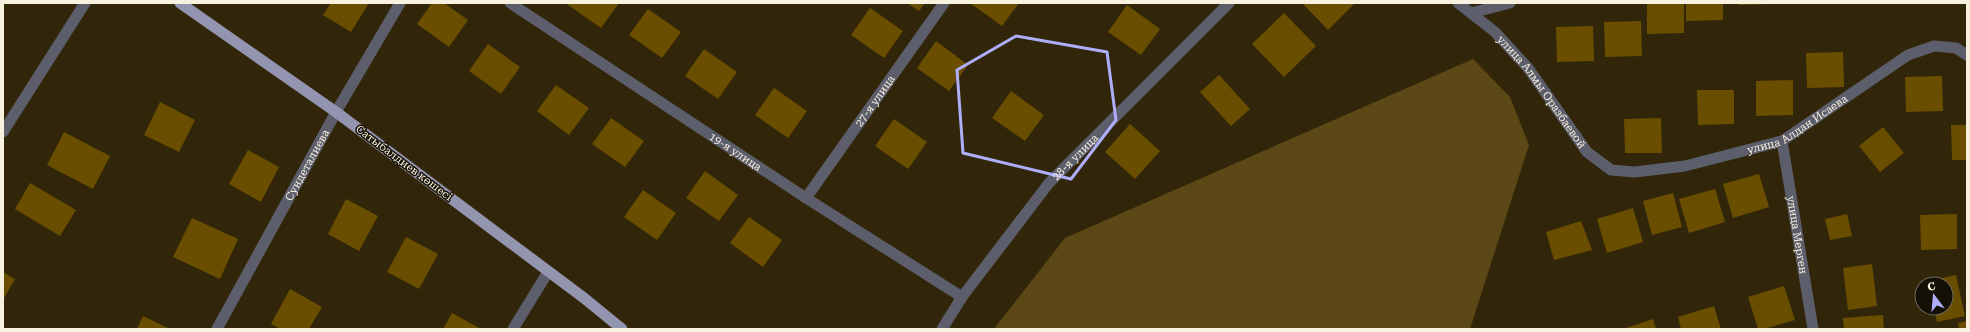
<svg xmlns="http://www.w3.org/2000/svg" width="1970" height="332" viewBox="0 0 1970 332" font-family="'Roboto Serif',serif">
	<rect width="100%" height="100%" fill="#312609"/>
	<polygon fill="#5c4816" points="1473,59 1510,97 1529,145 1470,329 994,329 1065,238"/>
	<g fill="#694e00">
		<polygon points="331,3 369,3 351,32 323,15"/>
		<polygon points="432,3 444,3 468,20 449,47 417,24"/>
		<polygon points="569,3 619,3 601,28 568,5"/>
		<polygon points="907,3 925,3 919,11"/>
		<polygon points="970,3 1019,3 1002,26"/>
		<polygon points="1302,3 1355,3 1328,30"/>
		<polygon points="1647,3 1684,3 1684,33 1647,34"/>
		<polygon points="1686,3 1723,3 1723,20 1686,21"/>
		<polygon points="1739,3 1770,3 1770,4 1739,5"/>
		<polygon points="1127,5 1160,29 1141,55 1108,32"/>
		<polygon points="870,8 903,31 884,58 851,35"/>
		<polygon points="648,9 681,32 662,58 629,35"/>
		<polygon points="1284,13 1316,46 1284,77 1252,44"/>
		<polygon points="1641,21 1642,56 1605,57 1604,22"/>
		<polygon points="1593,26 1594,61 1557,62 1556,27"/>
		<polygon points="936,41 968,65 949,91 917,68"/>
		<polygon points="488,44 520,67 501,94 469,71"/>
		<polygon points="704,49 737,72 718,99 685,76"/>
		<polygon points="1843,52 1844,87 1807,88 1806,53"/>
		<polygon points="1219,75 1250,109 1231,126 1200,92"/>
		<polygon points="1942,76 1943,111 1906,112 1905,77"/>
		<polygon points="1793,80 1793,115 1756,116 1756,81"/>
		<polygon points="556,85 589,108 569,135 537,111"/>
		<polygon points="774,88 807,111 788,138 755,115"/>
		<polygon points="1697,90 1734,90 1734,124 1698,125"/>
		<polygon points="1011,91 1044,115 1025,141 992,118"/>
		<polygon points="160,102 195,120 179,152 144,135"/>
		<polygon points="611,118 644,141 625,167 592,144"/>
		<polygon points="1661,118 1662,153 1625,153 1624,119"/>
		<polygon points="894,119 927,142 908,169 875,146"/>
		<polygon points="1130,124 1160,151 1135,179 1105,152"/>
		<polygon points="1951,125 1967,125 1967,160 1952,160"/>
		<polygon points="1883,127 1904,153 1880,172 1859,146"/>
		<polygon points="64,132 110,156 93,189 47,165"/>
		<polygon points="248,150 279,167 261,202 229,184"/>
		<polygon points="705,171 738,195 719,221 686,198"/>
		<polygon points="1759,174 1769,207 1733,218 1723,184"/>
		<polygon points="30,183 76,210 60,236 15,209"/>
		<polygon points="1715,189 1725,222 1689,233 1679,199"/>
		<polygon points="643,190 676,213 657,240 624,217"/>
		<polygon points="1673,193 1682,227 1652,235 1643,201"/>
		<polygon points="346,199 378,216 359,251 328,234"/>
		<polygon points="1633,208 1643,242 1607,253 1597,219"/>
		<polygon points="1847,214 1852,236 1830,240 1825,219"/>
		<polygon points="1957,214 1957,249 1921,250 1920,215"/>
		<polygon points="749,217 782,240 763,267 730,243"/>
		<polygon points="192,218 238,239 220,279 173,257"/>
		<polygon points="1581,221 1592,250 1554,260 1546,232"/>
		<polygon points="406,237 438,254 419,289 387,272"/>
		<polygon points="1872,264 1877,306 1848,310 1843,268"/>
		<polygon points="3,272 15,279 3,300"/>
		<polygon points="1956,275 1965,316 1937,322 1934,308 1946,308 1946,284 1929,284 1928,281"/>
		<polygon points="1784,286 1795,320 1764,329 1758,329 1748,297"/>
		<polygon points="290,289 322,307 309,329 280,329 271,324"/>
		<polygon points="1714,306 1721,329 1681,329 1678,317"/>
		<polygon points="452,313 481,329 443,329"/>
		<polygon points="1883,315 1884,329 1844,329 1843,318"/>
		<polygon points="143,316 170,329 137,329"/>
		<polygon points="1653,319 1656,329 1623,329"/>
		<polygon points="1967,321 1967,329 1959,329 1958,323"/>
	</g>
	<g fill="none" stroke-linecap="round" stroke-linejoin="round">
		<g stroke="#5d5e6b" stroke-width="11">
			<path id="s1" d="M 510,3 L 806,198 L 962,297"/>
			<path id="s2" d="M 1458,3 L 1495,32 L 1528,68 L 1587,152 L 1611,170 L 1635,172 L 1685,166 L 1782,141 L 1908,55 L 1934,46 L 1956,48 L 1967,55"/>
			<polyline points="1471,13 1510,3"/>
			<polyline points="3,132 85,3"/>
			<path id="s3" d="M 1782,141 L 1813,329"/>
			<path id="s4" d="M 806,198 L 944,3"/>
			<path id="s5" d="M 217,329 L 336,112 L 400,3"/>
			<polyline points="513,329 548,272"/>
			<path id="s6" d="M 942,329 L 962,297 L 1049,183 L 1229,3"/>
		</g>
		<polyline stroke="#9394af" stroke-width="11" points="180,3 336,112 584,298 622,329"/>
	</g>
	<path fill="none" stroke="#aeaefb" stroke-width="3" stroke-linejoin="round" d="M 1016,36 L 1107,52 L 1116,120 L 1071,179 L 963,153 L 957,70 Z"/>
	<g text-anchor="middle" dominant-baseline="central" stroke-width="3" stroke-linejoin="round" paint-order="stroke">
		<g font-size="11" fill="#f8f1e0" stroke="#151005">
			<text stroke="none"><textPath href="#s2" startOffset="123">улица Алмы Оразбаевой</textPath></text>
			<text stroke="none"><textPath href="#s4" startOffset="119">27-я улица</textPath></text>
			<text stroke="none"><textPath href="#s2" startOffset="424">улица Алдан Исаева</textPath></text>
			<text stroke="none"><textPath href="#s1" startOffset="270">19-я улица</textPath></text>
			<text stroke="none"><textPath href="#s6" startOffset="218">28-я улица</textPath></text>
			<text transform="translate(404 163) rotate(37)">Сатыбалдиев көшесі</text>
			<text stroke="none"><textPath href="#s5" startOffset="187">Сундеталиева</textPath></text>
			<text stroke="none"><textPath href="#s3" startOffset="95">улица Мерген</textPath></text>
		</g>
	</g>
	<rect width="1970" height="332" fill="none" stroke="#f8f1e0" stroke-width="8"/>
	<g transform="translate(1934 296) rotate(344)"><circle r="19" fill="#151005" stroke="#706a5d"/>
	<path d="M0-3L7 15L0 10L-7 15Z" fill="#aeaefb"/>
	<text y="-6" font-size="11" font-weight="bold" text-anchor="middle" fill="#f8f1e0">С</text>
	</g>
</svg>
